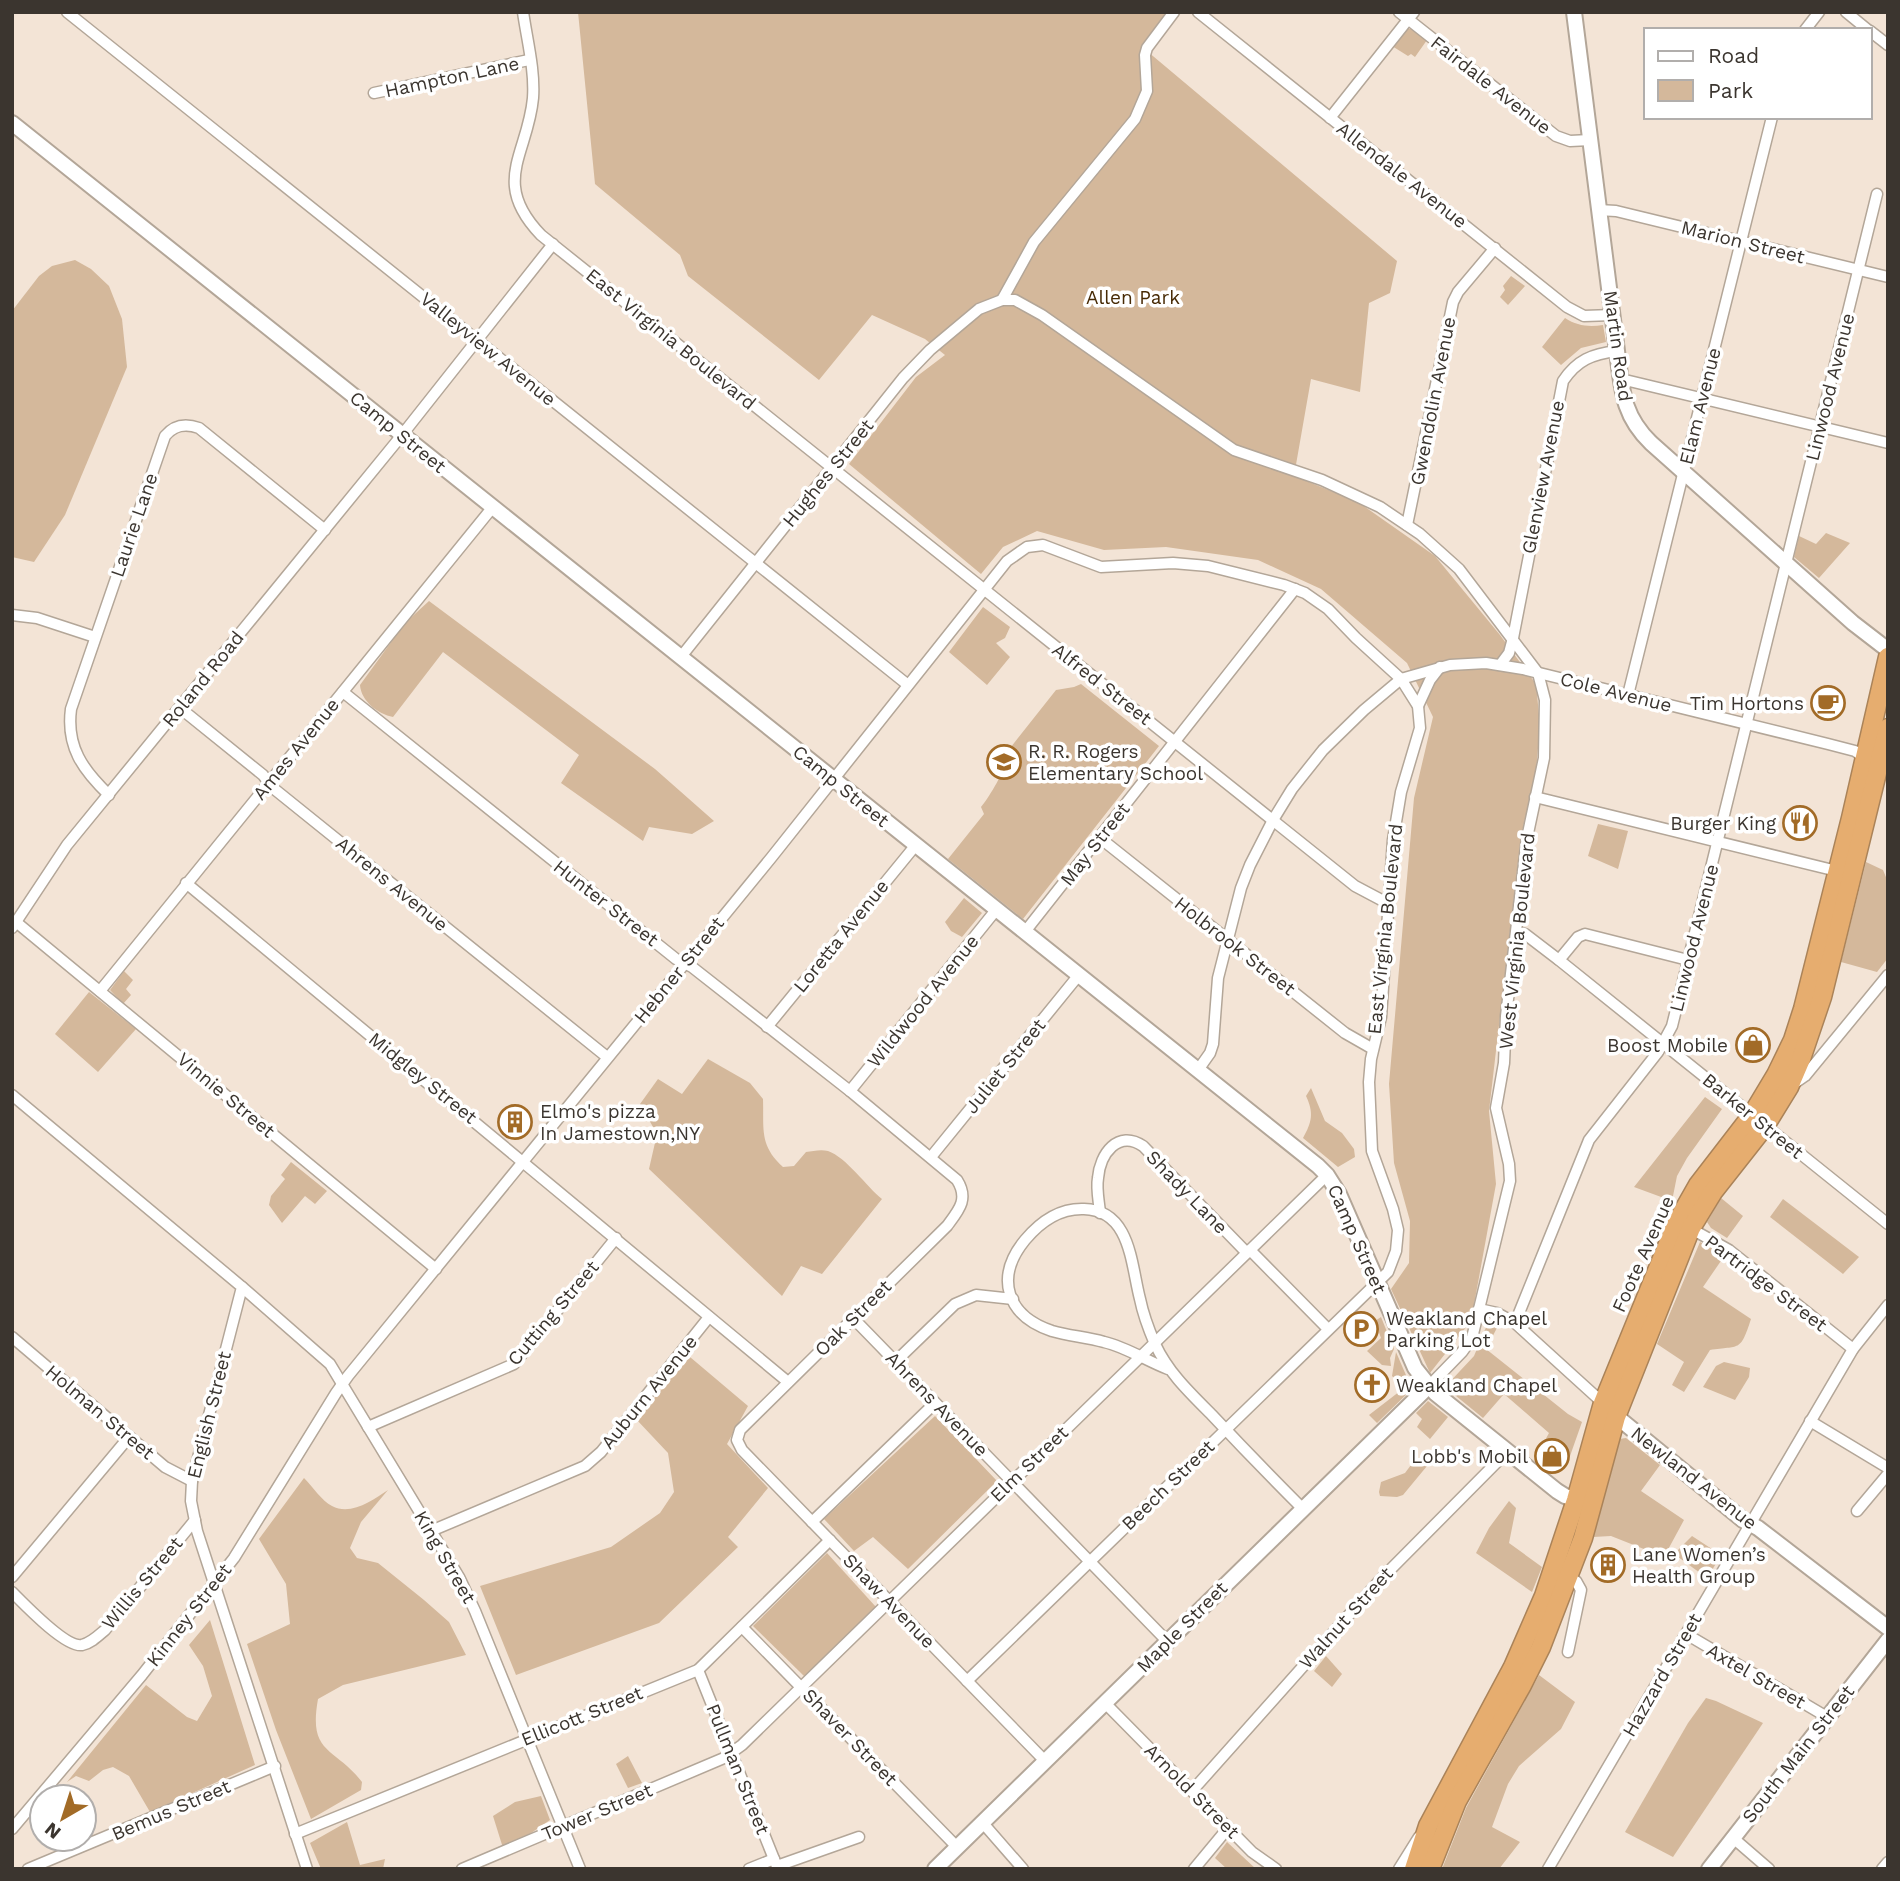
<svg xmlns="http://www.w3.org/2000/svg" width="1900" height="1881" viewBox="0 0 1900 1881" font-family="'Work Sans',sans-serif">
	<rect width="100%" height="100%" fill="#f3e4d6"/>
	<g fill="#d4b89b">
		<polygon points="578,12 1167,12 1141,46 1397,261 1390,293 1369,303 1360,392 1311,379 1294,476 1358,502 1435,556 1500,635 1536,684 1540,725 1536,772 1521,836 1489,1111 1496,1184 1471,1321 1430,1373 1391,1289 1409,1263 1410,1221 1394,1163 1389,1084 1414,798 1433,717 1407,663 1321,589 1258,560 1166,547 1104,550 1037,531 1003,547 981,574 849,464 916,377 945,355 925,339 872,315 819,380 688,276 680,255 595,184"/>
		<polygon points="1407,29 1413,29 1427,40 1415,57 1411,54 1408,56 1392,46"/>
		<polygon points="75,260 91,269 109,286 122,319 127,367 65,515 34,562 12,557 12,311 39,276 52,266"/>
		<polygon points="1511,276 1525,286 1508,305 1500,297 1505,290 1503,286"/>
		<path d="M 1565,318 C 1577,326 1589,327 1603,325 L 1606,342 L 1581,348 L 1561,365 L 1542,347 Z"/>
		<polygon points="1826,533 1850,543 1819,578 1794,557 1799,536 1816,544"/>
		<path d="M 429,601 L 655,769 L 714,821 L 692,834 L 649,827 L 643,841 L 561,783 L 579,755 L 443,652 L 393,717 C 378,714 361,701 360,685 L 405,623 Z"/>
		<polygon points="983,607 1010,627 1005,638 996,643 1010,657 987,685 949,652"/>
		<path d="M 1081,684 L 1159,746 L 1023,919 L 948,859 L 984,814 L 981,807 C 990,796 1009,765 1007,752 L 1056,690 L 1074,687 Z"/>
		<polygon points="1598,824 1628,831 1618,869 1588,856"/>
		<polygon points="1866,862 1883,870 1888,882 1888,958 1877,972 1841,962"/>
		<polygon points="964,898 982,913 962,937 951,931 945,922"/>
		<polygon points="124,971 133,980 126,989 131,995 123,1004 110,990"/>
		<polygon points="89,992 136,1029 98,1072 55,1034"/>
		<path d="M 708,1059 L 750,1083 L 763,1099 C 764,1129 759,1145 783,1167 L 794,1166 L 806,1152 C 813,1151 821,1149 828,1151 C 846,1157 867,1187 882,1199 L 822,1274 L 801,1266 L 782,1296 L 649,1169 L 657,1134 L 640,1104 L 658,1079 L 682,1094 Z"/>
		<path d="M 1311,1088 L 1325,1121 L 1342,1133 L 1354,1149 L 1355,1157 L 1338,1167 L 1303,1138 C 1312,1122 1314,1113 1306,1096 Z"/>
		<polygon points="1705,1097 1722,1109 1687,1158 1677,1176 1672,1201 1634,1187"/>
		<polygon points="291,1162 327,1191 315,1204 305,1196 282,1223 269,1205 271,1196 285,1179 281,1175"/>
		<polygon points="1721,1198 1743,1216 1727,1238 1711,1228 1707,1222"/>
		<polygon points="1783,1199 1859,1257 1843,1274 1770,1217"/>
		<path d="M 1700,1242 L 1725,1255 L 1703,1287 L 1751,1319 C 1740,1353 1740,1345 1710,1350 L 1684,1392 L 1672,1385 L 1684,1362 L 1657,1344 Z"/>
		<polygon points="1381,1317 1394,1349 1390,1358 1391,1366 1382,1365 1367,1351 1381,1338 1375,1321"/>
		<polygon points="1490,1321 1499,1324 1486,1349 1568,1414 1582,1422 1570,1456 1543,1444 1549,1433 1504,1394 1483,1418 1445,1387 1474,1356 1487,1325"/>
		<polygon points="1396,1352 1412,1389 1377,1423 1369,1415 1404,1388 1392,1376"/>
		<polygon points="690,1357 748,1406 727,1444 768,1488 728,1537 738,1547 659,1623 516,1675 480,1586 611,1547 660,1513 674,1492 668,1453 636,1419"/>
		<polygon points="1724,1362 1750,1368 1749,1377 1735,1400 1703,1387 1716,1366"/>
		<polygon points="1428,1401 1448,1417 1430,1439 1417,1427 1422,1419 1416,1413"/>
		<polygon points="935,1416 997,1481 908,1569 873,1537 854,1551 824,1519"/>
		<polygon points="1626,1438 1660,1465 1641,1491 1684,1520 1664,1557 1611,1536 1593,1537 1619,1439"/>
		<polygon points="1417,1457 1427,1466 1403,1495 1397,1497 1380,1496 1379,1492 1381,1482 1405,1473"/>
		<path d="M 304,1478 C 312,1486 322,1501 332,1506 C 351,1516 373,1500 388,1490 L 361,1522 L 350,1548 L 357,1558 L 378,1563 L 424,1600 L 449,1622 L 466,1655 L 343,1685 L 318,1699 C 308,1755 334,1746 362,1782 L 361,1790 L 311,1819 L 276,1730 L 247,1644 L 290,1624 L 286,1584 L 259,1539 Z"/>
		<polygon points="1509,1501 1516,1508 1509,1543 1542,1567 1532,1592 1476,1553 1489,1528"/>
		<polygon points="1692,1536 1715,1551 1710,1557 1717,1562 1707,1578 1674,1554"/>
		<polygon points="827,1553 876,1607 805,1677 753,1626"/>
		<polygon points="210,1620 255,1765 150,1812 129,1776 113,1767 103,1770 89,1781 76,1776 67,1782 146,1685 187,1717 197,1721 212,1696 203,1666 189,1645"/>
		<polygon points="1326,1656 1342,1674 1332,1687 1314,1671"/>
		<polygon points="1539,1675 1575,1702 1561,1729 1519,1766 1508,1784 1492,1827 1520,1842 1499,1869 1442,1869 1466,1808"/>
		<polygon points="1706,1698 1716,1701 1763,1723 1673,1857 1625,1832 1688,1723"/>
		<polygon points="628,1756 642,1783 628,1788 616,1764"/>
		<polygon points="541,1796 550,1820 521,1840 503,1848 493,1816 515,1802"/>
		<polygon points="347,1822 360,1865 385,1859 383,1869 321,1869 310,1843"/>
		<polygon points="1227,1842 1256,1869 1227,1869 1215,1858"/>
	</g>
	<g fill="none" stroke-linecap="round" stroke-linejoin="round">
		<g stroke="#b3a698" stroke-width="13">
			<g id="street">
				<polyline points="67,12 908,685"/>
				<path d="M 523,12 C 527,40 535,70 533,98 C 528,154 490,182 541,235 L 1355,886 L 1389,904"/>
				<polyline points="1198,12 1567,307 1584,316 1613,315"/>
				<polyline points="1399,12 1556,136 1570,141 1590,140"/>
				<polyline points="1846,12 1868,30"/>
				<polyline points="1805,30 1819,12"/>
				<polyline points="1870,31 1888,45"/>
				<polyline points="374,93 529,60"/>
				<polyline points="1330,118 1414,12"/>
				<polyline points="1598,210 1616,211 1888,277"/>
				<polyline points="1002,300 1034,242 1135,119 1147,91 1145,55 1147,48 1174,12"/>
				<polyline points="1621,379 1888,443"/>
				<polyline points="1407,525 1453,302 1458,292 1495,248"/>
				<polyline points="12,615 37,618 95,637"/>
				<polyline points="680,658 903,378 930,350 979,309 1002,300 1015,300 1042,315 1234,450 1322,480 1380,507 1420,534 1459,569 1538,673 1545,700 1544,758 1527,838 1506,1016 1504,1063 1496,1108 1509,1164 1510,1181 1472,1338 1462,1352 1429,1386"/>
				<path d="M 1500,665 L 1509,653 L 1513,638 L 1563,381 C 1577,360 1592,354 1617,351"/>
				<path d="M 343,692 L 676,959 L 692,967 L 850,1091 L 957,1180 C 969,1199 959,1210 947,1226 L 740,1430 L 737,1440 L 742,1450 L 1045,1761"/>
				<polyline points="1628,695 1772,117"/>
				<polyline points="1418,706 1430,680 1440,667"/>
				<polyline points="180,708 263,775 273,788 607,1057"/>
				<path d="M 109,795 C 83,770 66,747 71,709 L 165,436 C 174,425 185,423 199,428 L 325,530"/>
				<polyline points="1535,797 1841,872"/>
				<polyline points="1100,838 1345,1033 1373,1049"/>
				<polyline points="186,883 788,1382"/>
				<polyline points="16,922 436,1269"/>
				<polyline points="12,928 67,845 402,435 553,244"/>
				<polyline points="1517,932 1525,934 1559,960 1888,1224"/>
				<polyline points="1024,933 1295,589"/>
				<polyline points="1559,960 1578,937 1585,934 1688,960"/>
				<polyline points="100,991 492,508"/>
				<polyline points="767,1027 915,846"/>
				<polyline points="1198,1070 1210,1053 1213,1044 1218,978 1241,888 1250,865 1273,820 1292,789 1323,750 1364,710 1401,679 1450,665 1486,663 1523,669 1828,744 1855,751 1866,759"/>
				<polyline points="1792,1085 1805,1076 1888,975"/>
				<polyline points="850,1091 996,910"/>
				<polyline points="12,1095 242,1287 192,1481 191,1501 197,1531 307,1869"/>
				<polyline points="931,1157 1078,976"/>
				<path d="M 1100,1213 C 1099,1201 1096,1189 1098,1178 C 1100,1154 1118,1129 1143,1146 L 1247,1253"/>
				<polyline points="1688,1227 1729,1250 1853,1349"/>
				<polyline points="1250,1250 1328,1329"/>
				<polyline points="242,1287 330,1364 459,1577 475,1611 580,1869"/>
				<polyline points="1479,1309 1497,1313 1515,1323 1603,1403"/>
				<polyline points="853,1318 1167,1641"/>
				<polyline points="1515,1323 1589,1140 1658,1052 1672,1026 1877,194"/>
				<polyline points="12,1337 165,1467 192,1481"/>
				<polyline points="895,1362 955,1304 976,1295 1013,1299"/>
				<path d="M 1168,1369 C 1147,1361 1126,1347 1104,1342 C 1087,1337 1069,1336 1052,1331 C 1007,1316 994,1278 1025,1240 C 1040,1222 1059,1208 1084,1209 C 1131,1210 1131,1265 1140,1299 C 1143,1314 1149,1330 1155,1344 C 1168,1372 1189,1392 1211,1414 C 1241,1446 1272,1478 1303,1509"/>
				<polyline points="1810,1421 1888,1468"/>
				<polyline points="368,1427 514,1364 616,1238"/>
				<polyline points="1857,1511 1888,1474"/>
				<polyline points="812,1522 935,1403"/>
				<polyline points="431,1531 585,1466 601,1452 709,1317"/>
				<polyline points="1564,1576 1576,1581 1581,1590 1568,1652"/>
				<polyline points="12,1577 129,1437"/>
				<path d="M 12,1592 C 24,1604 66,1648 82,1645 C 91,1643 98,1636 105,1630 L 195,1520"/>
				<polyline points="742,1627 957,1847"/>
				<polyline points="1686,1634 1827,1717"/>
				<polyline points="698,1670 778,1869"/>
				<polyline points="1105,1703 1252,1852 1276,1869"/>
				<polyline points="1192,1791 1380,1580 1508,1451"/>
				<polyline points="982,1822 1023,1869"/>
				<polyline points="12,1829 142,1675 234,1558 336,1393 348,1376 771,858 1007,561 1027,547 1043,545 1101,567 1173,563 1208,566 1284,585 1305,593 1328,609 1356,638 1401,679 1418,706 1420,728 1401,792 1393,840 1381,1017 1371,1059 1369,1082 1372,1151 1393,1209 1398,1230 1396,1251 1388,1272 967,1681"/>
				<polyline points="295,1834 698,1670 830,1540"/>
				<polyline points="1732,1837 1769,1869"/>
				<polyline points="777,1866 859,1837"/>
				<polyline points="28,1869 275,1766"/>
				<polyline points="462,1869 724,1758 742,1745 1327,1175"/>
				<polyline points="749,1869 774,1859"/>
				<polyline points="1194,1869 1228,1828"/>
				<polyline points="1399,1869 1419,1837"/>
				<polyline points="1548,1869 1853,1349 1888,1305"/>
				<polyline points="1882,1869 1888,1862"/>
			</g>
		</g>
		<g stroke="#b3a698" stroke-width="18">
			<g id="secondary">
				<path d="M 1574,12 L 1617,351 C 1622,389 1622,415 1651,443 L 1853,623 L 1888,650"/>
				<polyline points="12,123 1318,1166 1327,1175 1339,1194 1415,1368 1435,1393 1557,1491 1565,1496 1586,1502"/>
				<polyline points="1611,1412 1743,1520 1758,1528 1888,1628"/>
				<polyline points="935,1869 1429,1386"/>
				<polyline points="1709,1869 1888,1640"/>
			</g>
		</g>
		<g stroke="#aa8359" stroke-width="21">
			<g id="highway">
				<polyline points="1414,1869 1428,1826 1513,1667 1544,1596 1576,1500 1603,1403 1677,1222 1698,1185 1752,1115 1776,1075 1793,1040 1803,1009 1851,818 1888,657"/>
				<polyline points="1430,1869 1457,1801 1522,1685 1541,1647 1583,1538 1616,1417 1691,1228 1713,1192 1765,1126 1789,1087 1801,1059 1822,997 1888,728"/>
			</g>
		</g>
		<use href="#street" stroke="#fff" stroke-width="10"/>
		<use href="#secondary" stroke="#fff" stroke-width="14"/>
		<use href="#highway" stroke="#e6ad6f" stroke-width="18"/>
	</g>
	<defs>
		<g id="cafe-ring" transform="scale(1.75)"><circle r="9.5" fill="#fff" stroke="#a26b27" stroke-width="1.5"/><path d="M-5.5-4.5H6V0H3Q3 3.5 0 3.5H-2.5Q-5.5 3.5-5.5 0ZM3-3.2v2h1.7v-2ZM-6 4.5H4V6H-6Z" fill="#a26b27"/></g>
		<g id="school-ring" transform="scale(1.75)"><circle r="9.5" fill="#fff" stroke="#a26b27" stroke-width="1.5"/><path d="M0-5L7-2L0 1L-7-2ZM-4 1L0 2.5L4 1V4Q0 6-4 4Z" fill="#a26b27"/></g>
		<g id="restaurant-ring" transform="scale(1.75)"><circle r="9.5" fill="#fff" stroke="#a26b27" stroke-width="1.5"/><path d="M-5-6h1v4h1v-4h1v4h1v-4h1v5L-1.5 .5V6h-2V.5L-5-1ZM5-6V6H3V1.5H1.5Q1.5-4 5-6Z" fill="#a26b27"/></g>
		<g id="shop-ring" transform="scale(1.75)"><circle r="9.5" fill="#fff" stroke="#a26b27" stroke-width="1.5"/><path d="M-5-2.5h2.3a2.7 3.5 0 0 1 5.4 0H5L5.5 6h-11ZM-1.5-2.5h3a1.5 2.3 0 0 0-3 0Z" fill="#a26b27"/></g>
		<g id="building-ring" transform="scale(1.75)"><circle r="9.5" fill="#fff" stroke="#a26b27" stroke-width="1.5"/><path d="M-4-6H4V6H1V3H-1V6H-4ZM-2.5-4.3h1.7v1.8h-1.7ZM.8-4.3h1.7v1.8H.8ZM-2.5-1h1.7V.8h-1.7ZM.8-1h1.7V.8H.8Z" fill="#a26b27"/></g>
		<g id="parking-ring" transform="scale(1.75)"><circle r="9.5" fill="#fff" stroke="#a26b27" stroke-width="1.5"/><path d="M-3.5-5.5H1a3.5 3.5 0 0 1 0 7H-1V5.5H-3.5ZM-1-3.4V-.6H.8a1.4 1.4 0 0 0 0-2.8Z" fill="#a26b27"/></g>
		<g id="church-ring" transform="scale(1.75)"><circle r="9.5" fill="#fff" stroke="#a26b27" stroke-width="1.5"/><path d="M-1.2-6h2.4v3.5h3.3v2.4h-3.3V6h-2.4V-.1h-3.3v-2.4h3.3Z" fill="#a26b27"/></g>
	</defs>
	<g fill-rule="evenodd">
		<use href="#cafe-ring" x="1828" y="703"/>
		<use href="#school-ring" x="1004" y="762"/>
		<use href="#restaurant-ring" x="1800" y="823"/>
		<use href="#shop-ring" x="1753" y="1045"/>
		<use href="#building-ring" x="515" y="1122"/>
		<use href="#parking-ring" x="1361" y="1329"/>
		<use href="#church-ring" x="1372" y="1385"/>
		<use href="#shop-ring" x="1552" y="1456"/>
		<use href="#building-ring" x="1608" y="1565"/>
	</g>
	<g text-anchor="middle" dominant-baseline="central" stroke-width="7" stroke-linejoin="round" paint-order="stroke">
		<g font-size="19" fill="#3b352f" stroke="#fff">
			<text transform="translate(452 77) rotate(-12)">Hampton Lane</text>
			<text transform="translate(1491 85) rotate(38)">Fairdale Avenue</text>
			<text transform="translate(1402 175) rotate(38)">Allendale Avenue</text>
			<text transform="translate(1743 242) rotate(14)">Marion Street</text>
			<text transform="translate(671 339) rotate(39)">East Virginia Boulevard</text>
			<text transform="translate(1618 346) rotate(82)">Martin Road</text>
			<text transform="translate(488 349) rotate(39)">Valleyview Avenue</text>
			<text transform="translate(1830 387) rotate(-76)">Linwood Avenue</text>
			<text transform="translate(1433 401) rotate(-79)">Gwendolin Avenue</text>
			<text transform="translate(1700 406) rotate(-76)">Elam Avenue</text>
			<text transform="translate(398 432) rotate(39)">Camp Street</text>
			<text transform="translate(828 473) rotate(-51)">Hughes Street</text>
			<text transform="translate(1543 477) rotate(-79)">Glenview Avenue</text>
			<text transform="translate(134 525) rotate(-71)">Laurie Lane</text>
			<text transform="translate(203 679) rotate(-51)">Roland Road</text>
			<text transform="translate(1102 684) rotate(38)">Alfred Street</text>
			<text transform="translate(1616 692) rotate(14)">Cole Avenue</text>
			<text transform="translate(296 749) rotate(-51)">Ames Avenue</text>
			<text transform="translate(841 786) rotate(39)">Camp Street</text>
			<text transform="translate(1095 844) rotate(-52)">May Street</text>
			<text transform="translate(392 884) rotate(39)">Ahrens Avenue</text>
			<text transform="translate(606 903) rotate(38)">Hunter Street</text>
			<text transform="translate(1385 929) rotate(-84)">East Virginia Boulevard</text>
			<text transform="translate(841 936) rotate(-51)">Loretta Avenue</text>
			<text transform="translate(1694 938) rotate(-76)">Linwood Avenue</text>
			<text transform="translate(1517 941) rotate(-84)">West Virginia Boulevard</text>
			<text transform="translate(1235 946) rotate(38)">Holbrook Street</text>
			<text transform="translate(679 970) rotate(-51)">Hebner Street</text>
			<text transform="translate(923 1001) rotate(-51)">Wildwood Avenue</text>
			<text transform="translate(1005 1066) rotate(-51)">Juliet Street</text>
			<text transform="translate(423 1078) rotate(39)">Midgley Street</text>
			<text transform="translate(226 1095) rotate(40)">Vinnie Street</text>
			<text transform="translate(1753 1116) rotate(39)">Barker Street</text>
			<text transform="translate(1187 1192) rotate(46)">Shady Lane</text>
			<text transform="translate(1357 1239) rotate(66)">Camp Street</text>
			<text transform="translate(1643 1254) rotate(-66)">Foote Avenue</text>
			<text transform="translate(1766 1283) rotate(37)">Partridge Street</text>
			<text transform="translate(553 1313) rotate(-50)">Cutting Street</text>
			<text transform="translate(853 1318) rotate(-45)">Oak Street</text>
			<text transform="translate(649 1392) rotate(-51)">Auburn Avenue</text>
			<text transform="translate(937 1404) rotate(46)">Ahrens Avenue</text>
			<text transform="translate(100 1412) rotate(40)">Holman Street</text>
			<text transform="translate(209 1415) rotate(-76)">English Street</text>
			<text transform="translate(1029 1464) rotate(-44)">Elm Street</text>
			<text transform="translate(1694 1478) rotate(38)">Newland Avenue</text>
			<text transform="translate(1168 1485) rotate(-44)">Beech Street</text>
			<text transform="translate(445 1557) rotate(60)">King Street</text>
			<text transform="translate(142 1583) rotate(-50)">Willis Street</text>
			<text transform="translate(889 1601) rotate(46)">Shaw Avenue</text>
			<text transform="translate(189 1615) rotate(-52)">Kinney Street</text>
			<text transform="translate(1346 1618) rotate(-48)">Walnut Street</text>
			<text transform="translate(1182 1627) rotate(-45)">Maple Street</text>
			<text transform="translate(1662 1675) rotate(-60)">Hazzard Street</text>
			<text transform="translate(1756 1676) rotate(30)">Axtel Street</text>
			<text transform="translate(582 1716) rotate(-22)">Ellicott Street</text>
			<text transform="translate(850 1737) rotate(46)">Shaver Street</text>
			<text transform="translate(1798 1754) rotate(-52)">South Main Street</text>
			<text transform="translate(738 1769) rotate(68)">Pullman Street</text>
			<text transform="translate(1192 1791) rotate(45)">Arnold Street</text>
			<text transform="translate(171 1810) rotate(-23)">Bemus Street</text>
			<text transform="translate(597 1812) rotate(-23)">Tower Street</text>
		</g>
		<g font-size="19" fill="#472a05" stroke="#fff">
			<text x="1133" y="297">Allen Park</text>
		</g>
		<g font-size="19" fill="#3b352f" stroke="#fff" text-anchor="start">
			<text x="1804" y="703" text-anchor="end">Tim Hortons</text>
			<text x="1028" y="751">R. R. Rogers<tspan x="1028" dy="22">Elementary School</tspan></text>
			<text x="1776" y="823" text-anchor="end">Burger King</text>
			<text x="1728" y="1045" text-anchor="end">Boost Mobile</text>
			<text x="540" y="1111">Elmo's pizza<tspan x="540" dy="22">In Jamestown,NY</tspan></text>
			<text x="1386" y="1318">Weakland Chapel<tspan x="1386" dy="22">Parking Lot</tspan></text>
			<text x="1396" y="1385">Weakland Chapel</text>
			<text x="1528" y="1456" text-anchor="end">Lobb's Mobil</text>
			<text x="1632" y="1554">Lane Women’s<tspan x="1632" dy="22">Health Group</tspan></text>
		</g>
	</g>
	<rect width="1900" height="1881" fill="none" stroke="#3b352f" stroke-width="28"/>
	<rect x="1644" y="28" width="228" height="91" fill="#ffffff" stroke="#b1aeac" stroke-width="2"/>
	<rect x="1658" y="51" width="35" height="10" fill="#ffffff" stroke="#b1aeac" stroke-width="2"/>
	<text x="1708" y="63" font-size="21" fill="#3b352f">Road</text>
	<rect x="1658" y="80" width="35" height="21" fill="#d4b89b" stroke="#b1aeac" stroke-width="2"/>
	<text x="1708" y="98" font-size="21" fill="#3b352f">Park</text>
	<g transform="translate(63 1818) rotate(219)"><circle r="33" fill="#ffffff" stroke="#b1aeac" stroke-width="2"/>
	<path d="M0-5L12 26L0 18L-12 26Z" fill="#a26b27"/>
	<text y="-10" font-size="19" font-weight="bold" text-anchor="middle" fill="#3b352f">N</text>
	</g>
</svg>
